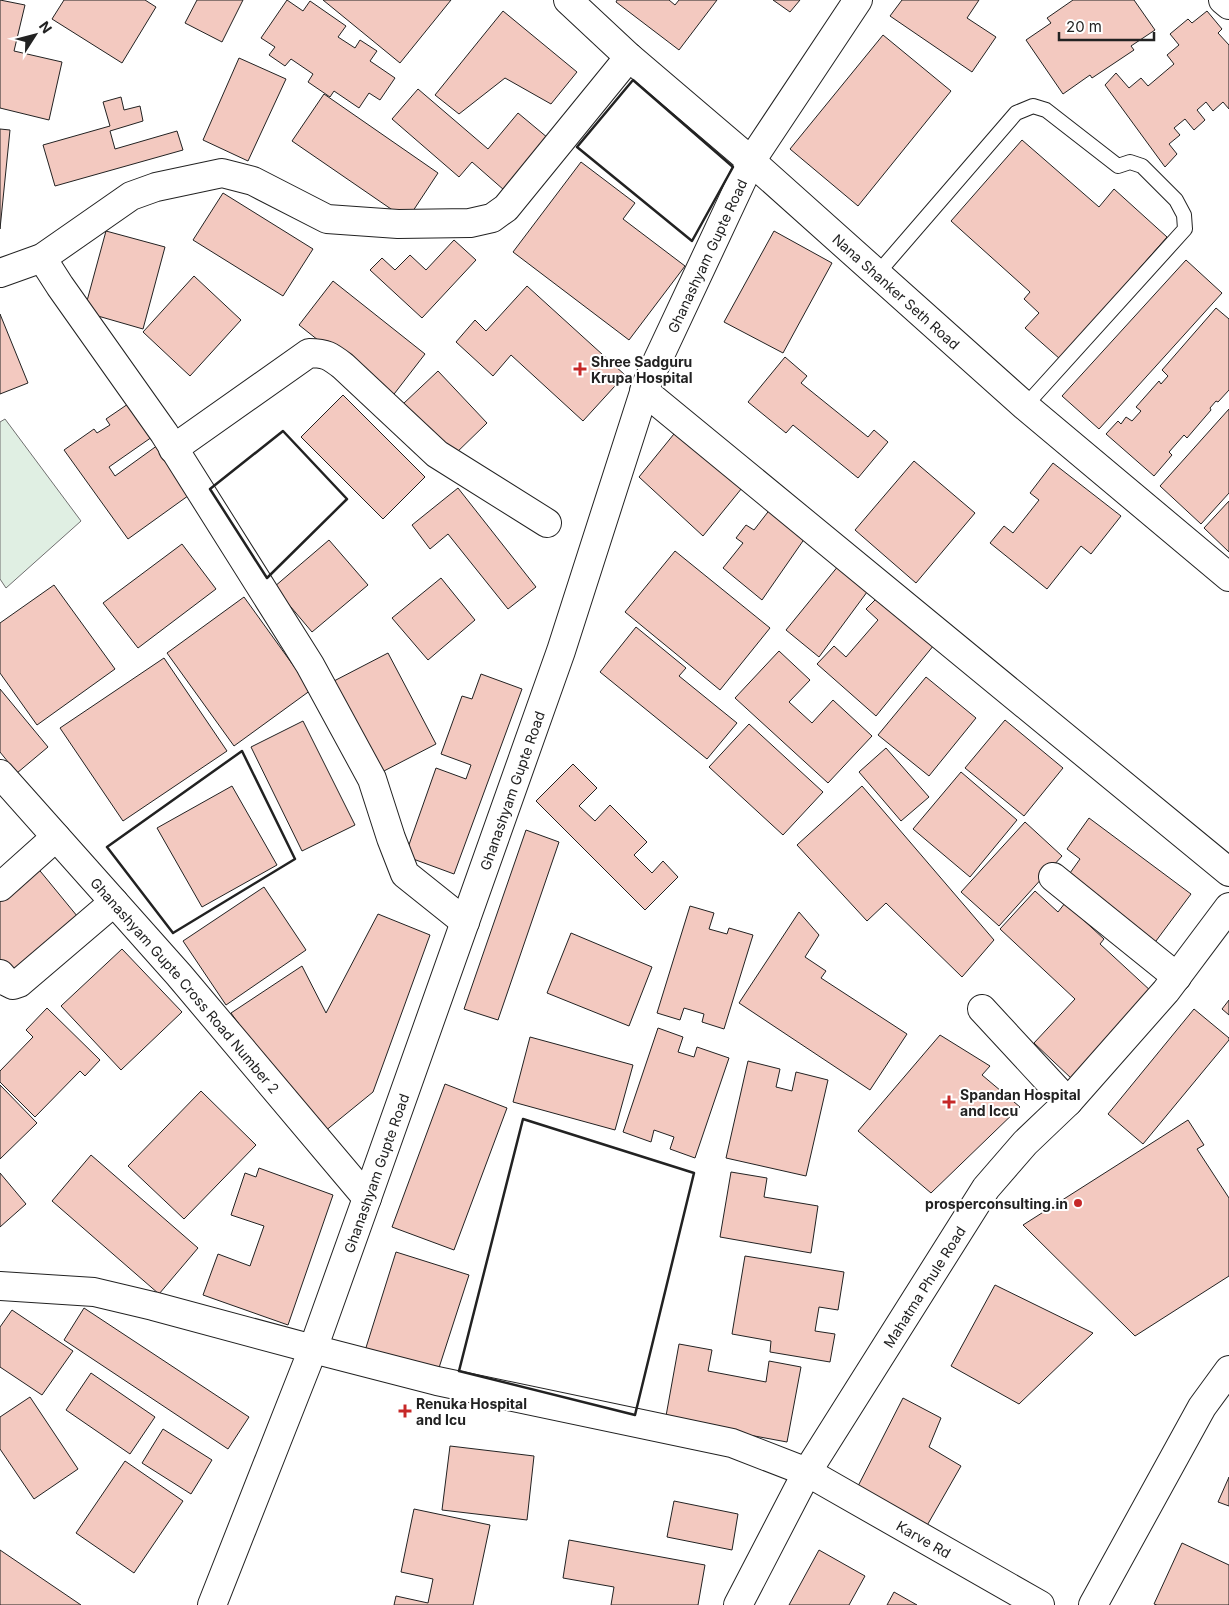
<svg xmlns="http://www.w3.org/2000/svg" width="1229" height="1605" viewBox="0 0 1229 1605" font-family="Inter,sans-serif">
	<rect width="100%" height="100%" fill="#fff"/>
	<polygon fill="#e0efe3" stroke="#6f6f6f" points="5,419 81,521 6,588 0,579 0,422"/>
	<g fill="#f3c9c0" stroke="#222">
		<polygon points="0,0 25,5 14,51 62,62 49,120 0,108"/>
		<polygon points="64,0 145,0 156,7 122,63 52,19"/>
		<polygon points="197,0 243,0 222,42 185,23"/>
		<polygon points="287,0 303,11 310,1 346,26 338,37 355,48 360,40 377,51 370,61 395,78 380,100 369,93 359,108 334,91 330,97 308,82 313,74 291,59 285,66 269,55 275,47 261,38"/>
		<polygon points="323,0 451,0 400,63"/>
		<polygon points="617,0 669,0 675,5 679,0 717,0 679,50 616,2"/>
		<polygon points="773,0 800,0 790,12"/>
		<polygon points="902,0 979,0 967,18 996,37 972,72 890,16"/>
		<polygon points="1073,0 1134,0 1155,30 1131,46 1134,50 1092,78 1090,75 1063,94 1026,40 1051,23 1047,18"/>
		<polygon points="503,11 577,72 551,104 505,78 459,114 435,95"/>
		<polygon points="1207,11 1222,29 1218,33 1229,45 1229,109 1223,102 1213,111 1206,102 1197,110 1205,120 1194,130 1185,119 1174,128 1180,135 1169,144 1177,154 1165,167 1105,85 1116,73 1129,88 1141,78 1148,86 1174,64 1167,55 1179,45 1170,34 1188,19 1192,23"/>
		<polygon points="883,35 951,91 858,206 790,149"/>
		<polygon points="239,58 286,79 248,161 203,140"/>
		<polygon points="418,89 488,149 518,113 548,138 504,190 472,162 459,177 392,119"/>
		<polygon points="324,94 438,173 407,220 292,141"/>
		<polygon points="121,97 124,110 140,106 143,121 110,131 115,149 177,131 183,150 55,186 43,145 110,126 103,102"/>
		<polygon points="0,129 10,130 0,229"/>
		<polygon points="1022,140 1099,207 1114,189 1167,237 1060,359 1025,328 1039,313 1024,299 1030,292 951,221"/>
		<polygon points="581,162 635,203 623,219 685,266 629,340 513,252"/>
		<polygon points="223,193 313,249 283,296 193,240"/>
		<polygon points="106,231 165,247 143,329 84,312"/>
		<polygon points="774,231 832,263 783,353 724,322"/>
		<polygon points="454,240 476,260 422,318 370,270 382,258 395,270 410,255 426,270"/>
		<polygon points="1186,260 1222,293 1099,429 1062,396"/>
		<polygon points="194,276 241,320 190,376 143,332"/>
		<polygon points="333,281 425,354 391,398 299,325"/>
		<polygon points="527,286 625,375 583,421 511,355 493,376 456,342 475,320 486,331"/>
		<polygon points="1216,308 1229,319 1229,390 1218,402 1216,401 1210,408 1211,410 1187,438 1184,435 1169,452 1172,455 1154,476 1106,434 1118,421 1121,424 1126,417 1132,421 1141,411 1136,407 1159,381 1161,384 1168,376 1162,370"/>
		<polygon points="0,314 28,383 0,394"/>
		<polygon points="785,357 807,376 801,383 868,437 874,430 888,442 858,478 793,425 786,433 748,402"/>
		<polygon points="438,371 487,423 452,457 403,404"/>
		<polygon points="343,395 425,477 383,519 301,437"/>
		<polygon points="128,404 152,437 109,467 115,476 158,445 192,493 128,539 64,450 94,429 97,433 110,425 106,419"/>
		<polygon points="1229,409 1229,493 1201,524 1160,486"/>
		<polygon points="678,429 746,483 703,536 639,477"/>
		<polygon points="914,461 975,513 916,583 855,530"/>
		<polygon points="1053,463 1121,516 1091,554 1081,546 1047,589 990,543 1004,526 1013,533 1039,500 1030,493"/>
		<polygon points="458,488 536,587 508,609 448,534 430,549 412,525"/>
		<polygon points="1229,501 1229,552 1204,528"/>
		<polygon points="771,508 805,538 762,600 723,568 743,543 736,538 746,525 754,530"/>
		<polygon points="329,540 368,585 312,632 274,587"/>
		<polygon points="182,544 216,589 138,648 103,603"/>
		<polygon points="675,551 770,628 720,690 625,612"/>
		<polygon points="839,565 870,588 819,657 786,630"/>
		<polygon points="441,578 475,620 428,660 392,618"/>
		<polygon points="54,585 115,669 37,725 0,673 0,623"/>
		<polygon points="879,596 934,645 876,716 817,664 834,646 846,657 878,620 866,609"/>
		<polygon points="244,597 311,690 234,746 167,653"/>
		<polygon points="636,627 686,668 679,676 737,723 707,759 600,672"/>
		<polygon points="779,651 810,680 789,702 812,723 833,700 872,736 828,783 735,698"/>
		<polygon points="388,653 436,744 382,772 334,681"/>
		<polygon points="164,658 227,751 123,821 60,728"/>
		<polygon points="481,674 522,689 454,874 405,856 436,768 466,779 471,765 441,754 462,696 472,699"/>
		<polygon points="926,677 976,718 929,776 878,735"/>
		<polygon points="0,689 48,747 17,773 0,752"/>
		<polygon points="1005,720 1063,768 1024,816 965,768"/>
		<polygon points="303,721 355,825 302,851 251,747"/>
		<polygon points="749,724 823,792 783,835 709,767"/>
		<polygon points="886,748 929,797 901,821 859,772"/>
		<polygon points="573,764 597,788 579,806 595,821 610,805 647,842 634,855 652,873 663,861 678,877 645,910 536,801"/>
		<polygon points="961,772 1017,820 970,877 913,829"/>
		<polygon points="232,786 277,865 202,907 157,828"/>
		<polygon points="862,786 994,940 962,977 886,903 867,921 797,845"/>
		<polygon points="1089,818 1191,894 1153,945 1065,880 1080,859 1067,849"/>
		<polygon points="1025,822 1062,856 999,926 961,892"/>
		<polygon points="526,830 559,842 498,1020 464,1009"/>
		<polygon points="36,866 82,922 12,980 0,965 0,896"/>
		<polygon points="264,887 306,950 226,1005 183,941"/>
		<polygon points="1035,891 1058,912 1065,903 1104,939 1100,944 1152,992 1072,1079 1034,1043 1075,999 1000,929"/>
		<polygon points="690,906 714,913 709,929 727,934 729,928 753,935 724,1029 702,1022 704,1014 684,1008 680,1020 657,1013"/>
		<polygon points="799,912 819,935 805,957 826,971 821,978 907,1034 870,1090 739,1003"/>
		<polygon points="378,914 430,935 373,1092 319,1136 231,1013 302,966 326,1013"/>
		<polygon points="571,933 652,967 629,1026 547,993"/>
		<polygon points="122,949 182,1012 121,1070 61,1006"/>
		<polygon points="1229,1000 1229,1015 1222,1009"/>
		<polygon points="47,1008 100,1060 85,1076 80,1071 35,1117 0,1082 0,1071 33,1037 26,1030"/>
		<polygon points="1194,1009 1229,1038 1229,1040 1143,1144 1108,1114"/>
		<polygon points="658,1028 683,1037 678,1052 694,1057 697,1047 729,1058 695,1158 670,1149 674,1137 654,1130 651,1142 623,1132"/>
		<polygon points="940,1035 990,1066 982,1075 1020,1107 931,1193 858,1131"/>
		<polygon points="530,1037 633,1065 615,1130 513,1102"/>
		<polygon points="748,1061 780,1069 776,1087 792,1091 796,1072 828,1080 806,1176 726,1158"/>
		<polygon points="445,1084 507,1108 454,1250 392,1227"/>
		<polygon points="0,1085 37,1123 0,1159"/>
		<polygon points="201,1091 256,1145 184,1219 128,1166"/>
		<polygon points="1188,1120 1204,1145 1197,1149 1229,1198 1229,1276 1135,1336 1023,1225"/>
		<polygon points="91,1155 198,1248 159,1294 52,1201"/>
		<polygon points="259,1168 333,1195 288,1325 203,1295 218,1254 250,1266 264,1226 231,1215 245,1173 256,1177"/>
		<polygon points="731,1172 767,1178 764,1197 818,1206 811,1253 720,1237"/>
		<polygon points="0,1173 26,1204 0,1227"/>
		<polygon points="396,1252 469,1275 436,1377 364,1354"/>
		<polygon points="745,1256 844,1272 838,1310 819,1307 815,1331 835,1334 830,1362 770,1352 771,1341 732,1334"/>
		<polygon points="995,1285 1093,1333 1019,1404 951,1366"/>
		<polygon points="84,1308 249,1417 228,1449 64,1340"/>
		<polygon points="12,1310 73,1351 42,1395 0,1367 0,1327"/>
		<polygon points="679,1344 712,1350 708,1371 766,1382 769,1361 801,1367 787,1442 749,1435 666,1416"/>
		<polygon points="91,1373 155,1417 130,1454 66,1410"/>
		<polygon points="30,1397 78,1469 34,1499 0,1449 0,1417"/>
		<polygon points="903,1398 941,1418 929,1447 961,1466 925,1529 855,1492"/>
		<polygon points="163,1429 212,1460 191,1494 142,1463"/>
		<polygon points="450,1446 534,1456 527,1520 442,1510"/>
		<polygon points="125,1461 183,1501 134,1573 76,1533"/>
		<polygon points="1229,1477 1229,1506 1218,1502"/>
		<polygon points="674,1501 738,1514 732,1550 667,1537"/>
		<polygon points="414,1509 490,1525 473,1605 394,1605 396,1596 428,1603 433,1579 401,1572"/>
		<polygon points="569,1540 705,1565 698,1605 611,1605 614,1587 563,1578"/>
		<polygon points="1182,1543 1229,1565 1229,1605 1157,1605 1154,1604"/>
		<polygon points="0,1550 81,1605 0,1605"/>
		<polygon points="819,1550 865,1576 849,1605 789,1605"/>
		<polygon points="894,1592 917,1605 887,1605"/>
	</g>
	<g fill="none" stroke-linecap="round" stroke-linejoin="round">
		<g stroke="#222" stroke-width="16">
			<polyline id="lane" points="877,274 1016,113 1033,106 1046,110 1118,166 1130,162 1142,166 1176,200 1184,215 1185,229 1025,406"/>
		</g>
		<g stroke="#222" stroke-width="30">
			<g id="street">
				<polyline points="1223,0 1229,5"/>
				<polyline points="42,258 60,286 164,433 310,665 372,779 391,838 405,874 465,922"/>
				<polyline points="0,273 42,258 131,196 156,187 222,173 253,181 327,219 398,224 470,223 492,218 506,208 629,57"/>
				<polyline points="644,391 1229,872"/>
				<path d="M 173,449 L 309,353 C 326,353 330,356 343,366 L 437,454 L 547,523"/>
				<path id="s1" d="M 0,774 L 179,975 L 367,1198"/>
				<polyline points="1053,877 1177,977"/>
				<polyline points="0,887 56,837"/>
				<polyline points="0,974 7,982 13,985 19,983 114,902"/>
				<polyline points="982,1009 1068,1102"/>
				<path id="s2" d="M 0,1286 L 94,1292 L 153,1306 L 313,1349 L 437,1381 L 732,1443 L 807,1472 L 1040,1605"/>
				<path id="s3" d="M 212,1605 L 313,1349 L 367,1198 L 561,651 L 647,383 L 751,161 L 858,0"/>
				<path id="s4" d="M 738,1605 L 807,1472 L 986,1188 L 1025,1143 L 1068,1102 L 1166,991 L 1229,907"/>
			</g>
		</g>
		<g stroke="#222" stroke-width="30">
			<g id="secondary">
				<path id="s5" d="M 568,0 L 629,57 L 751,161 L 1025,406 L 1229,577"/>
				<polyline points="1093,1605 1202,1407 1229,1370"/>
			</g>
		</g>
		<use href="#lane" stroke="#fff" stroke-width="14"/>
		<use href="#street" stroke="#fff" stroke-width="28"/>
		<use href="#secondary" stroke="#fff" stroke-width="28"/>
		<g stroke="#222" stroke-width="2.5">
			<polygon points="633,80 733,167 692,241 577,147"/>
			<polygon points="283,431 347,499 267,578 210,489"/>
			<polygon points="242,751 295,859 173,933 107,847"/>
			<polygon points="523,1119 694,1173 635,1415 459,1371"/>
		</g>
	</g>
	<g fill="#c62828" stroke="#fff" stroke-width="2">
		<path d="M577.5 361.5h5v5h5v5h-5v5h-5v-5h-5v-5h5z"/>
		<path d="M946.5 1094.5h5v5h5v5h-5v5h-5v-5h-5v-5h5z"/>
		<circle cx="1078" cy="1203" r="5"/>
		<path d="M402.5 1403.5h5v5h5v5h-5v5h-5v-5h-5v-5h5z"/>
	</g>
	<g text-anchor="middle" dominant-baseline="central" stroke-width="4" stroke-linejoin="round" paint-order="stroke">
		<g font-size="14" fill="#222" stroke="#fff">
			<text stroke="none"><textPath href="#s3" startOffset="1438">Ghanashyam Gupte Road</textPath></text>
			<text stroke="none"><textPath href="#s5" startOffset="439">Nana Shanker Seth Road</textPath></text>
			<text stroke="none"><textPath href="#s3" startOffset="868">Ghanashyam Gupte Road</textPath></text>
			<text stroke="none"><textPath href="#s1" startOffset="281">Ghanashyam Gupte Cross Road Number 2</textPath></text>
			<text stroke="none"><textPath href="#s3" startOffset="462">Ghanashyam Gupte Road</textPath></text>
			<text stroke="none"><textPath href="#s4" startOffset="369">Mahatma Phule Road</textPath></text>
			<text stroke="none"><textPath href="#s2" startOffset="965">Karve Rd</textPath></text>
		</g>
		<g font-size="14" font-weight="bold" fill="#222" stroke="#fff" text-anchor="start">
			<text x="591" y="361">Shree Sadguru<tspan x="591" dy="16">Krupa Hospital</tspan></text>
			<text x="960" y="1094">Spandan Hospital<tspan x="960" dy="16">and Iccu</tspan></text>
			<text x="1068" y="1203" text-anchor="end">prosperconsulting.in</text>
			<text x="416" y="1403">Renuka Hospital<tspan x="416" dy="16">and Icu</tspan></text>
		</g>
	</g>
	<g transform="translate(35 35) rotate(54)" stroke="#ffffff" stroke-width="4" paint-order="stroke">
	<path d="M0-4L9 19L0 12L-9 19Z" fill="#222222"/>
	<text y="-8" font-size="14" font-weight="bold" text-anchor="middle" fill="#222222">N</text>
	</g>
	<path d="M1059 32v8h95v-8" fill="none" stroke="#222222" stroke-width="2.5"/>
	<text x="1066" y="32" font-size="15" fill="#222222" stroke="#ffffff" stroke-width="4" paint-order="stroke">20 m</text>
</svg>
